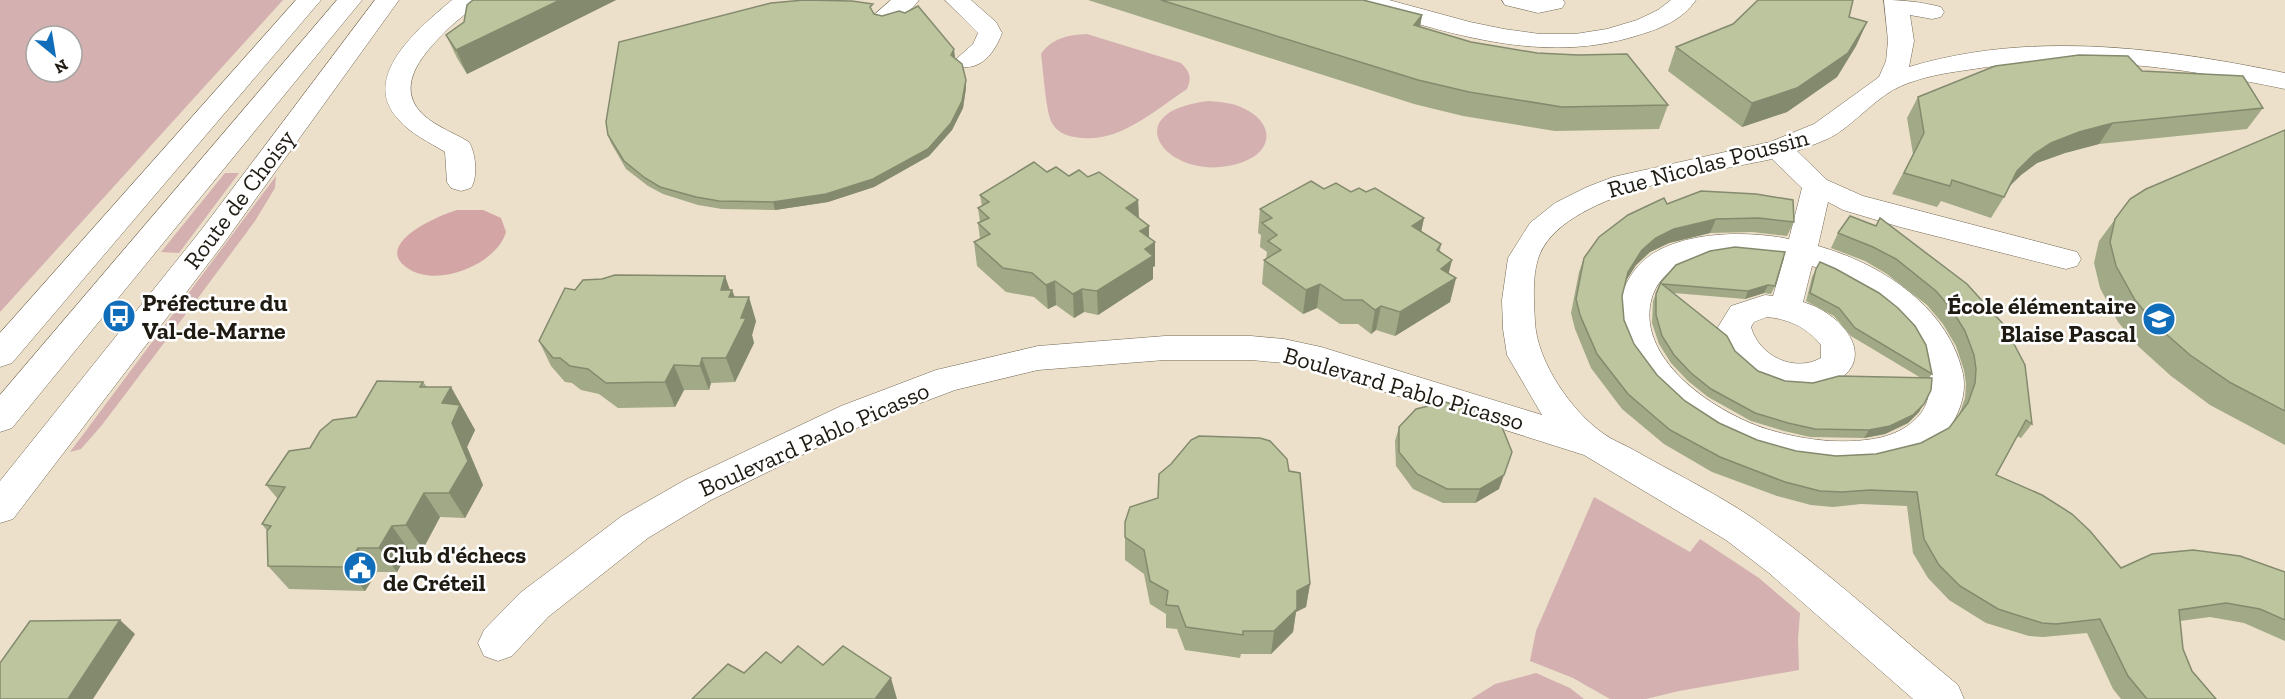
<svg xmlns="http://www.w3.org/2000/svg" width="2285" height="699" viewBox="0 0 2285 699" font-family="'Zilla Slab',serif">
	<rect width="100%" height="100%" fill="#ece0ca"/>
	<g fill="#d4b0b0" fill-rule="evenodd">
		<path d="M 0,0 L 283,0 L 0,312 ZM 36,36 L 72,36 L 72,72 L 36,72 Z"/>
		<path d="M 1087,34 L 1181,63 C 1190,72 1192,77 1187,89 C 1152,112 1118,145 1075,137 C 1066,136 1056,131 1052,123 C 1046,114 1043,68 1041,54 C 1052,38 1068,35 1087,34 Z"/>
		<path d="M 1209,101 C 1222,102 1234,103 1245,109 C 1274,123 1274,151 1243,162 C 1172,188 1109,112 1209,101 Z"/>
		<polygon points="225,173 239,173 179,253 161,252"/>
		<polygon points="276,176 275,188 255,221 198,298 102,425 81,449 70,452"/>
		<polygon points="1594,497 1690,552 1700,539 1759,578 1800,613 1798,639 1799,670 1679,691 1646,699 1610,699 1573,678 1530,661 1536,631"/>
		<polygon points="1536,673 1570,688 1584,699 1471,699 1495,684"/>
	</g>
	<path fill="#d3a5a5" d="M 457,210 L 483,210 L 501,218 L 506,232 C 497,264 438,288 409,269 C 370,245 439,215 457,210 Z"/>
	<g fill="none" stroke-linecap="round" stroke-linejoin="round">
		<g stroke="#736854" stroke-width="1">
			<g id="minor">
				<polygon points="337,0 362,0 12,428 0,432 0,395"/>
				<path d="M 452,0 L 479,0 C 471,11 458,19 448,29 C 429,48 396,80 418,109 C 429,124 453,132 469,142 C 476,153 478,178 471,188 L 461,191 L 451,188 L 447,182 L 445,152 C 429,142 411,134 399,120 C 358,77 420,27 452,0 Z"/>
				<path d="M 891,0 L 919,0 C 910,13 893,24 877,20 L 874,15 Z"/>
				<path d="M 945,0 L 971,0 L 996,22 L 1002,33 C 995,52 981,72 958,66 L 954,61 L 973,44 L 978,33 Z"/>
				<path d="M 1351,0 L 1389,0 L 1470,22 L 1504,29 L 1540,34 L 1575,34 L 1607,29 L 1637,20 L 1658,10 L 1671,0 L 1696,0 C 1682,20 1662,28 1639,35 C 1543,66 1448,33 1354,5 Z"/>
				<polygon points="1502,0 1563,0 1565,3 1562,8 1538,13 1505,5"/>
				<path d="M 1884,0 C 1904,0 1921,2 1941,7 L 1944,12 L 1941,17 L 1932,19 L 1910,15 L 1914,41 L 1909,67 C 2031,30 2163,48 2285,73 L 2285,89 C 2180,67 2074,52 1967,70 C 1945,73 1922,77 1901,86 C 1879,95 1856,122 1835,135 C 1823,142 1809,146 1797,151 L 1827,180 L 1863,196 L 2077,252 L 2081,259 L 2077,266 L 2066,269 L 1900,227 L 1843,210 L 1828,202 L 1818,246 C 1879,263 1946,305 1962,370 C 1967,388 1962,407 1953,422 C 1942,441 1923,452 1903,458 C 1809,490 1679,443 1630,357 C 1612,326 1615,293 1638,266 C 1670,230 1747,230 1789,239 L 1802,188 L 1772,159 C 1713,172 1559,192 1538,259 C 1532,278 1534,302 1535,322 C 1537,362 1572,412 1604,434 C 1612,440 1623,444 1632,449 C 1672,472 1716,493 1754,519 C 1826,569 1891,630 1958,685 L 1964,699 L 1913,699 L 1769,573 L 1726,540 L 1584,455 L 1319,371 L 1284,363 L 1251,360 L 1165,360 L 1038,370 L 955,390 L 865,424 L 711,500 L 648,538 L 548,617 L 512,656 L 498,661 L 484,656 L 478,643 L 484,630 L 520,593 L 622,516 L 685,480 L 841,406 L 936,370 L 1038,346 L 1165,336 L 1251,336 L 1284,339 L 1321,347 L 1542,415 L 1507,355 L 1503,329 L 1502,300 L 1508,258 L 1530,223 L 1555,203 L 1587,187 L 1613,177 L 1770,142 L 1814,124 L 1879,77 L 1886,61 L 1888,41 ZM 1731,253 L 1784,258 L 1773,296 L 1765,295 L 1731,306 L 1718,327 C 1744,421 1890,395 1847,332 C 1837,318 1820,307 1803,302 L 1812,266 C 1864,286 1943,331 1928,398 C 1923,420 1899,434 1878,438 C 1843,445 1804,440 1770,430 C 1719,415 1637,362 1651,301 C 1660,264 1699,257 1731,253 ZM 1767,317 C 1788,319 1807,327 1821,345 L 1821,358 C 1794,373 1759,356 1751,327 L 1754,322 Z"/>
			</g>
		</g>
		<g stroke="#736854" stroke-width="1">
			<g id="major">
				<polygon points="296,0 321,0 12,363 0,367 0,333"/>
				<polygon points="375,0 399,0 224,243 13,519 0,523 0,481 202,229"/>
			</g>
		</g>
		<use href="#minor" fill="#fff" fill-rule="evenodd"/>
		<use href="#major" fill="#fff" fill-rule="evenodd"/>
	</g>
	<g fill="#a2a987">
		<polygon points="473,0 616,0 467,74 457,58 446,35 464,22"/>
		<polygon points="1088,0 1363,0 1422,15 1420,27 1668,105 1659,129 1555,131 1463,116 1414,104"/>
		<polygon points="874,12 874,14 955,57 955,58 966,88 963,108 952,130 929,156 874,187 828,202 775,210 722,209 698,205 663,194 648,186 626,169 611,143 608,135"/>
		<polygon points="1867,22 1856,46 1837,77 1787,112 1742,127 1668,71 1676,47"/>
		<polygon points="2142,71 2263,108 2247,129 2099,144 2065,153 2037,163 2021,175 2010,186 2004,197 1991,218 1941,201 1937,207 1892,194 1913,154 1907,118 1918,97"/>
		<polygon points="2285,130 2285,445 2210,405 2171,376 2139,347 2118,322 2100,288 2094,263 2099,241 2130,199"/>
		<polygon points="1047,172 1069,176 1088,177 1138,200 1139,218 1149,238 1155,242 1155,266 1153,267 1153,279 1098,315 1084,312 1074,318 1056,305 1048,309 1034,297 1006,292 977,266 974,242 980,239 978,223 980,222 978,208 982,206 980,195"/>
		<polygon points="1324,189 1351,192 1366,192 1424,218 1421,231 1441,244 1440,251 1452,260 1448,274 1456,278 1450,302 1395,336 1376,330 1371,334 1358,324 1340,324 1317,308 1303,314 1262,284 1264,260 1266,259 1267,252 1260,247 1261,235 1258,233 1260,209"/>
		<polygon points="1667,204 1794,222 1787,236 1752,232 1710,233 1669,243 1650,252 1636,265 1625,282 1622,296 1624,320 1634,344 1657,375 1685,401 1719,423 1757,440 1796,451 1836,456 1876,454 1921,443 1949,428 1959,415 1965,398 1966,384 1964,370 1956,346 1943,324 1927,305 1887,274 1865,261 1831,248 1838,233 1967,284 2032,424 2021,438 2017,436 1996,475 2121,568 2285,572 2285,641 2244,623 2210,617 2180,621 2183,649 2192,671 2216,699 2121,699 2113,689 2087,633 2043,637 2029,636 1986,623 1949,600 1928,578 1913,553 1907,506 1861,504 1833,507 1811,505 1777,496 1712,472 1664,444 1622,409 1591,368 1575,329 1571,313 1579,272 1584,258"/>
		<polygon points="1816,269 1932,374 1929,378 1919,412 1908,423 1885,434 1864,438 1810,437 1784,431 1751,421 1708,397 1688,381 1671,363 1659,344 1652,323 1653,301 1661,282 1775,286 1771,294 1764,293 1745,299 1674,293 1735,351 1758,371 1785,381 1813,383 1921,378 1851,336 1834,316 1806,301 1812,277"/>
		<polygon points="725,276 730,290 732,290 735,297 756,321 752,335 754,343 735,382 711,383 709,390 684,390 675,407 618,408 599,394 581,390 572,383 565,382 551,366 539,341 575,290"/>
		<polygon points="423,382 427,387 451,387 475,430 467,447 483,485 465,518 440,517 423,549 409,550 397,572 377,572 365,591 289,589 268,566 267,531 262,524 278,499 266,485 356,417"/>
		<polygon points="1399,427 1499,489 1475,503 1443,503 1413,489 1396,466 1395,441"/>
		<polygon points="1289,471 1310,584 1306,607 1296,612 1293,632 1271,654 1241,654 1240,658 1185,650 1177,629 1166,628 1166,614 1150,604 1144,574 1125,560 1125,537"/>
	</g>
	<g fill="#848a6e">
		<polygon points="560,0 616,0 467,74 456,50"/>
		<polygon points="1422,15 1418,38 1414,25"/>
		<polygon points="1867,22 1856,46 1837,77 1787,112 1742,127 1752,103"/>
		<polygon points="954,49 955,57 952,62 951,55"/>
		<polygon points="966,80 966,88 963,108 952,130 929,156 874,187 828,202 775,210 773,202"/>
		<polygon points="2113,123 2099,144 2065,153 2037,163 2021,175 2003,192 2017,171 2034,154 2051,143 2079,132"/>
		<polygon points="1138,200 1139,223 1126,208"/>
		<polygon points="1424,218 1419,242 1412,226"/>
		<polygon points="1716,219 1710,233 1669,243 1650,252 1636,265 1622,287 1628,272 1642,250 1656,238 1674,229"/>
		<polygon points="1149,226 1149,247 1155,242 1155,266 1153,267 1153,279 1098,315 1097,291 1140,231"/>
		<polygon points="1452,260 1446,284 1456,278 1450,302 1395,336 1400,312 1441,269"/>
		<polygon points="725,276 731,294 732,290 740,315 721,290"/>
		<polygon points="1055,281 1056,305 1048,309 1046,285"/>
		<polygon points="1320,284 1317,308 1303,314 1306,290"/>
		<polygon points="1768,285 1764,293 1745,299 1748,291"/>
		<polygon points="1082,289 1084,312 1074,318 1073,294"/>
		<polygon points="749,297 756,321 752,335 754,343 735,382 726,358"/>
		<polygon points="1381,306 1376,330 1371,334 1375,310"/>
		<polygon points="702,358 711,383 709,390 700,366"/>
		<polygon points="674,365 684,390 675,407 665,382"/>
		<polygon points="451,387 475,430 467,447 483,485 465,518 449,493 452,423 442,403"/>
		<polygon points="1924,404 1919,412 1908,423 1885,434 1864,438 1869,430"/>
		<polygon points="1504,475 1499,489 1475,503 1480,489"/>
		<polygon points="424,493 440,517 423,549 406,525"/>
		<polygon points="392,526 409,550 397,572 379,548"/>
		<polygon points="358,548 377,572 365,591 346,567"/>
		<polygon points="1310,584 1306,607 1296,612 1293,632 1271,654 1274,631 1297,591"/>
		<polygon points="120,620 135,634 93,699 68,699"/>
		<polygon points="891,678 897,699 875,699"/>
	</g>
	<g fill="#bcc59d" stroke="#848a6e" stroke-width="1.5">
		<polygon points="473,0 560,0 456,50 446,35 464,22 467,5"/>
		<polygon points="804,0 852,1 873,4 870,7 874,14 882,16 899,11 905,13 918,6 954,49 951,55 962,64 966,80 962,101 951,123 928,149 873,179 826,194 773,202 719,201 696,197 660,187 645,178 624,161 608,135 606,122 619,42 771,3"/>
		<polygon points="1161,0 1363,0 1422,15 1414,25 1471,42 1537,53 1578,55 1627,54 1668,105 1562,107 1469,92 1418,80"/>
		<polygon points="1758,0 1853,0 1849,17 1867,22 1848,53 1797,88 1752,103 1676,47 1733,24"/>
		<polygon points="2079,55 2128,56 2142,71 2243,76 2263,108 2113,123 2079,132 2051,143 2034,154 2017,171 2004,197 1952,180 1950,186 1904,173 1924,133 1918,97 1995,66"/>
		<polygon points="2285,130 2285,411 2231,383 2190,355 2157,326 2135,300 2116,266 2110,242 2115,219 2130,199 2146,189"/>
		<polygon points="1034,162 1047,172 1056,167 1069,176 1079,170 1088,177 1099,172 1138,200 1126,208 1149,226 1140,231 1155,242 1145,249 1153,256 1097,291 1082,289 1073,294 1055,281 1046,285 1032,273 1003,268 974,242 990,234 978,223 989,218 978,208 989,202 980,195"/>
		<polygon points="1311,181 1324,189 1336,183 1351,192 1359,188 1366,192 1375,188 1424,218 1412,226 1441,244 1437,250 1452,260 1441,269 1456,278 1400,312 1381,306 1375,310 1362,300 1344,300 1320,284 1306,290 1264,260 1281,250 1268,241 1277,235 1262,223 1272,218 1260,209"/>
		<polygon points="1701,191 1756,194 1793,200 1794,222 1759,218 1716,219 1674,229 1656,238 1642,250 1628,272 1622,296 1624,320 1634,344 1657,375 1685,401 1719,423 1757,440 1796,451 1836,456 1876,454 1921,443 1949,428 1968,403 1975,383 1976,369 1974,355 1965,331 1952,310 1936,291 1896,259 1873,247 1838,233 1850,216 1876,226 1880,218 1967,284 2004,325 2025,365 2032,424 2026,420 1996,475 2042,495 2072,514 2090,531 2121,568 2152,554 2193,550 2240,556 2285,572 2285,620 2260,609 2226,603 2179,610 2183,649 2192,671 2216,699 2147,699 2128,676 2100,619 2056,624 2042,623 1998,609 1960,586 1939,565 1924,539 1917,492 1870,490 1842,492 1820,491 1785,482 1720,457 1670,430 1628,394 1597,354 1580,315 1576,299 1584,258 1599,237 1628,215 1664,198 1667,204"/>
		<polygon points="1735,247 1785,252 1775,286 1768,285 1748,291 1662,284 1727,336 1735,351 1758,371 1785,381 1813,383 1839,376 1932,378 1931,390 1924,404 1913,415 1890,426 1869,430 1815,429 1788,423 1755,413 1711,389 1691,373 1674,355 1662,336 1656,315 1656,294 1661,282 1676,265 1710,251"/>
		<polygon points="1820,262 1836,269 1879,293 1898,308 1915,326 1926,345 1932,374 1855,328 1839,308 1810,293 1816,269"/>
		<polygon points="615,275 725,276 721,290 732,290 729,297 749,297 741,318 746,318 726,358 702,358 700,366 674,365 665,382 606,383 588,369 570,366 560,358 553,358 539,341 565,288 575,290 583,280 602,279"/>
		<polygon points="377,381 423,382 420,387 451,387 442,403 460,405 452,423 468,461 449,493 424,493 406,525 392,526 379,548 358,548 346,567 268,566 267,531 271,526 262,524 285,487 266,485 289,451 310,448 320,431 333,420 356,417"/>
		<polygon points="1445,402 1476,410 1502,427 1512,452 1504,475 1480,489 1447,489 1417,474 1399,452 1399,427 1416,409"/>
		<polygon points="1199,436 1260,438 1270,441 1287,459 1289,471 1300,473 1310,584 1297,591 1297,609 1274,631 1243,631 1243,635 1186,627 1178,606 1166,605 1168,591 1150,581 1144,550 1125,537 1125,522 1130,507 1158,498 1159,474 1171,464 1191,440"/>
		<polygon points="120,620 68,699 0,699 0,663 30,621"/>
		<polygon points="798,646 823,665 843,646 891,678 875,699 692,699 728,664 744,673 766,652 781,663"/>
	</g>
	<defs>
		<g id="bus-disc" transform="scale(1.725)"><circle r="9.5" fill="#106dba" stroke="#fff"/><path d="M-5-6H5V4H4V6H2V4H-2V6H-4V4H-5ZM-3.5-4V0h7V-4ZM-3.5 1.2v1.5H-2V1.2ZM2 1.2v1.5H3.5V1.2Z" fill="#fff"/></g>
		<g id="school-disc" transform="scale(1.725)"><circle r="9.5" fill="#106dba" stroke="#fff"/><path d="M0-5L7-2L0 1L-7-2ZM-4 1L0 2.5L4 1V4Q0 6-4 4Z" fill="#fff"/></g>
		<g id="civic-disc" transform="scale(1.725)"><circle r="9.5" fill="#106dba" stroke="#fff"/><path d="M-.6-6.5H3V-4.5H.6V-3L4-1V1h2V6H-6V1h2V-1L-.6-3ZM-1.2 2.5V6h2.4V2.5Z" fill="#fff"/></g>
	</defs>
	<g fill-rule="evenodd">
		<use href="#bus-disc" x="119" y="316"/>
		<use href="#school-disc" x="2159" y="319"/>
		<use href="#civic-disc" x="360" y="568"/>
	</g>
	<g text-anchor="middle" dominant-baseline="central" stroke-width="5" stroke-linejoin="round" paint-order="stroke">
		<g font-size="24" fill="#1f1b13" stroke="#fff">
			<text transform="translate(1708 163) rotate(-15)">Rue Nicolas Poussin</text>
			<text transform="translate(239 199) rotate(-53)">Route de Choisy</text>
			<text transform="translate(1404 388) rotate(16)">Boulevard Pablo Picasso</text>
			<text transform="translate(814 439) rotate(-24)">Boulevard Pablo Picasso</text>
		</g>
		<g font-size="24" font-weight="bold" fill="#1f1b13" stroke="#fff" text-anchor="start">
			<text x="142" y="302">Préfecture du<tspan x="142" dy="28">Val-de-Marne</tspan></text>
			<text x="2136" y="305" text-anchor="end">École élémentaire<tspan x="2136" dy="28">Blaise Pascal</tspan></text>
			<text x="383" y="554">Club d'échecs<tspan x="383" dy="28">de Créteil</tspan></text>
		</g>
	</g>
	<g transform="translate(54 54) rotate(150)"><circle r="28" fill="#ffffff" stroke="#a5a4a1" stroke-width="1.5"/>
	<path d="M0-4.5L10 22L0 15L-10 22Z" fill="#106dba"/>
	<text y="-9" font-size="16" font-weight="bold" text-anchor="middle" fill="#1f1b13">N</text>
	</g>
</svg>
